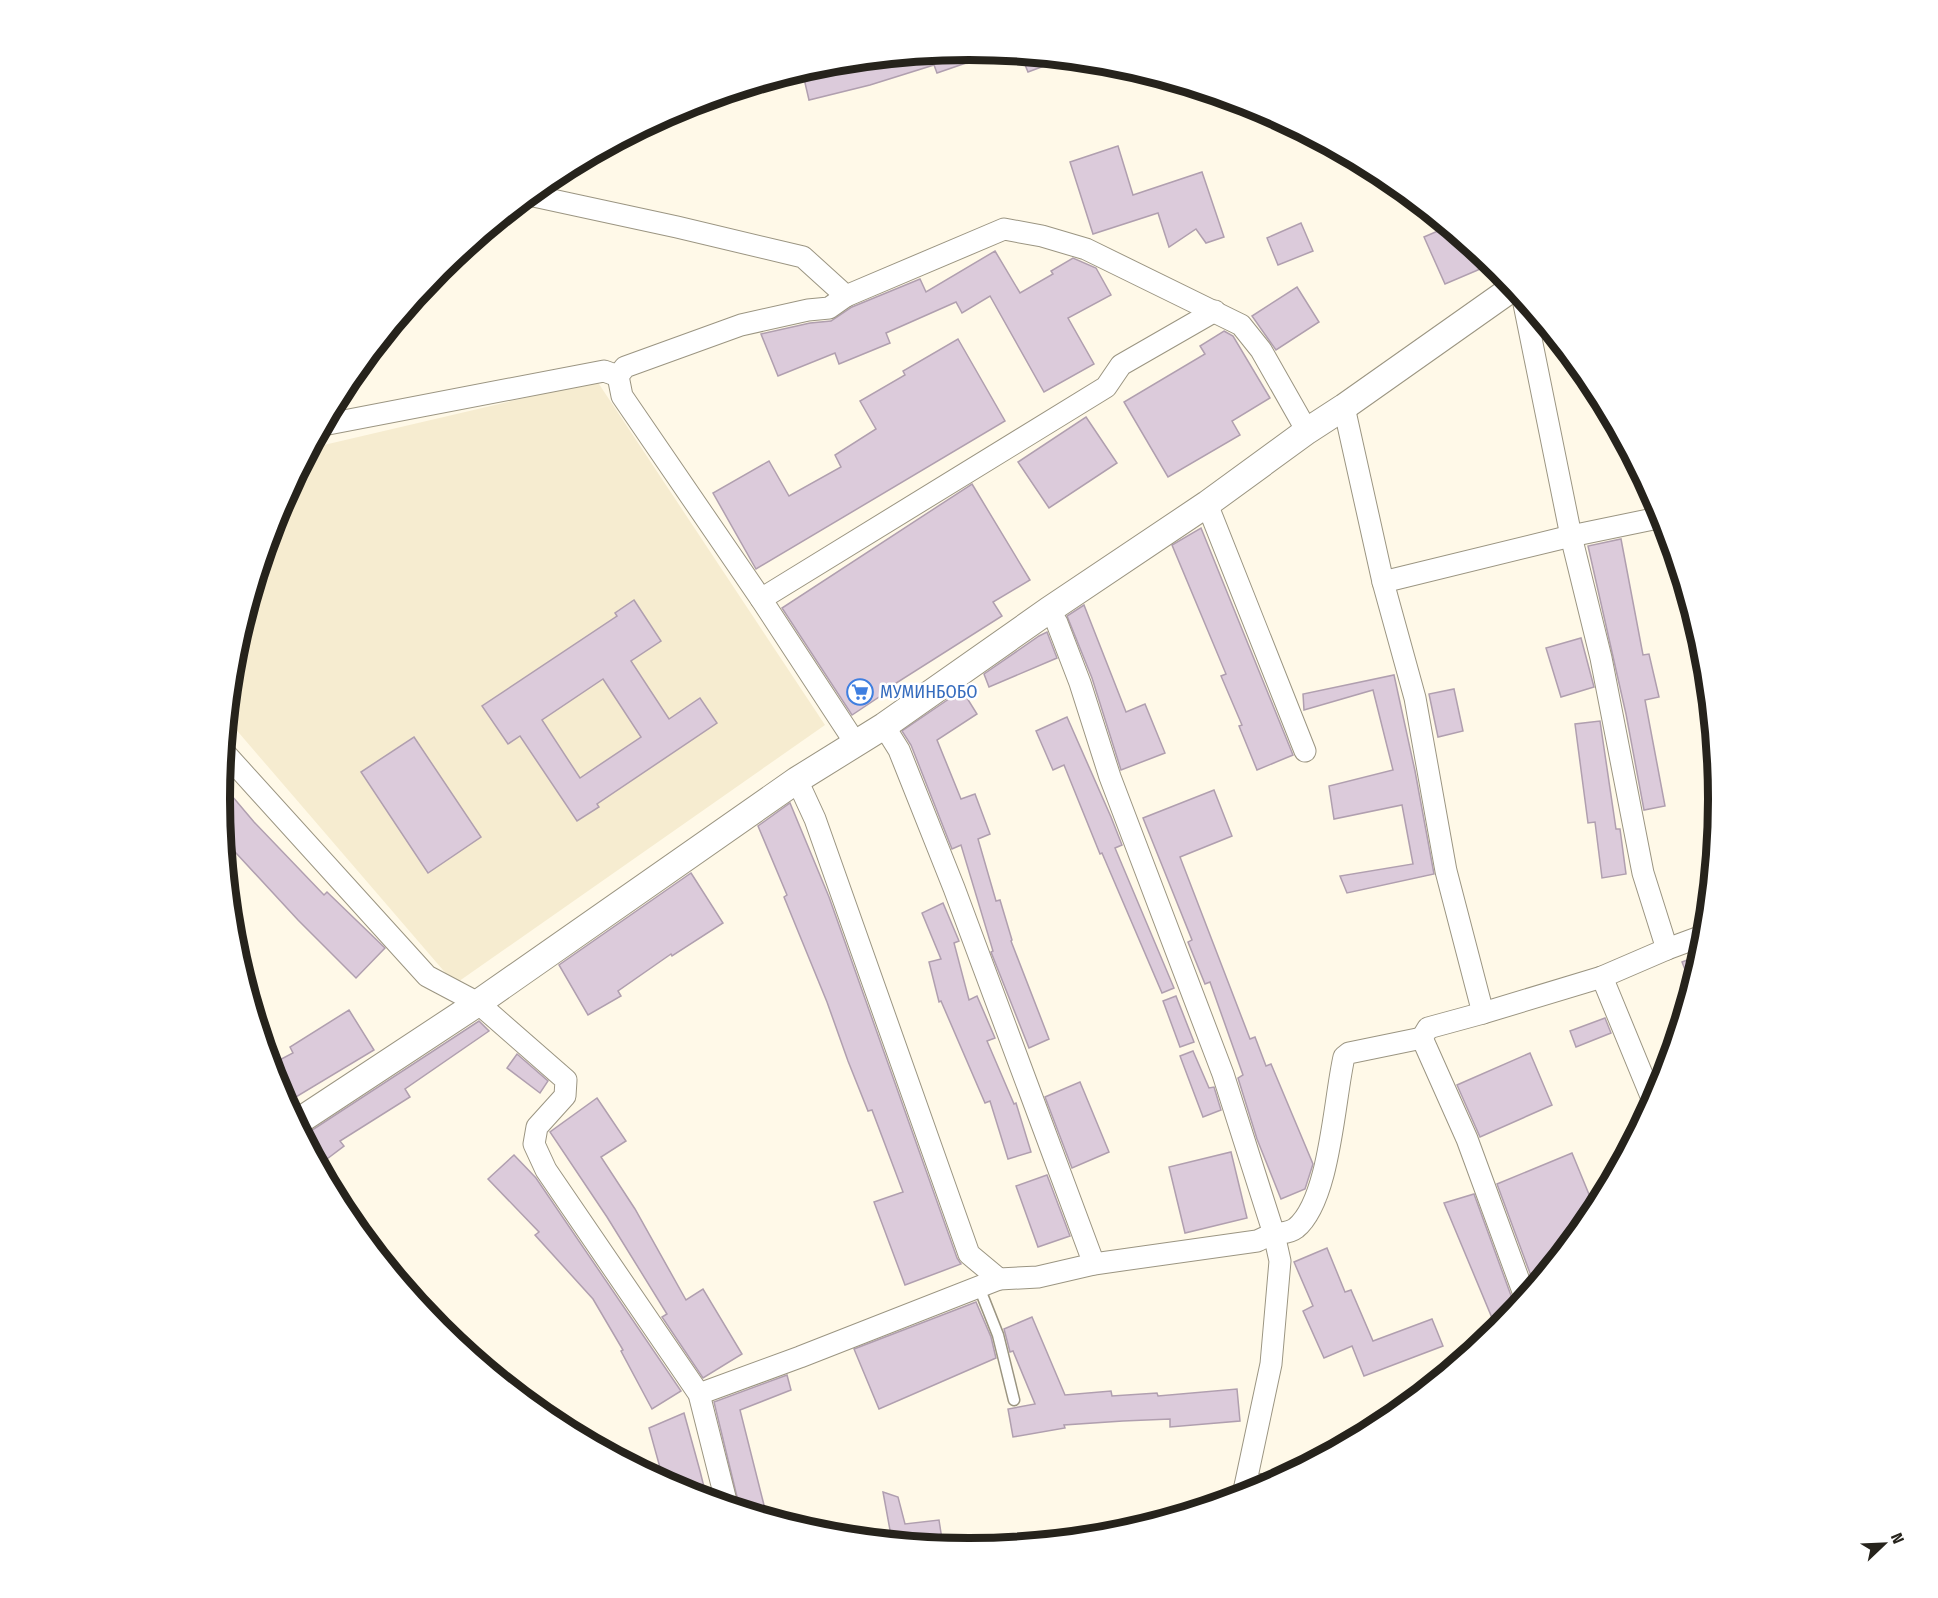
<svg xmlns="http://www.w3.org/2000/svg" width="1938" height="1598" viewBox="0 0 1938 1598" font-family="'Fira Sans Condensed',sans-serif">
	<rect width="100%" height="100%" fill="#fff9e8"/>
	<polygon fill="#f6ecd0" points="597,381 825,725 455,984 227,719 234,652 277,512 311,448"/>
	<g fill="#dccbdb" stroke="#b09faf" stroke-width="1.5" fill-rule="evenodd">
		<polygon points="969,50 998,52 937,73 934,65 870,85 809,100 802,70 823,64"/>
		<polygon points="1021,55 1041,57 1063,59 1028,72"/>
		<polygon points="1118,146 1133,195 1202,172 1224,237 1206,243 1196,229 1169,247 1158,213 1093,234 1070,162"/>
		<polygon points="1301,223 1313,251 1278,265 1267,238"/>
		<polygon points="1447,227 1492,264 1445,284 1424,237"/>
		<polygon points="995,251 1020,293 1053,274 1051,271 1073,258 1096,268 1111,295 1068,318 1094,364 1044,392 990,296 962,313 956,302 886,333 890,343 839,364 835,353 778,376 761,334 810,323 831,321 852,307 920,279 926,292"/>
		<polygon points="1297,287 1319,322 1276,350 1252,316"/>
		<polygon points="1224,331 1233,336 1270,398 1232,421 1240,435 1168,477 1124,402 1205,354 1200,346"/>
		<polygon points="958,339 1005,421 756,569 713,493 769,461 789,496 841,467 835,455 876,429 860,401 905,375 903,371"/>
		<polygon points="1086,417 1117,463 1049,508 1018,462"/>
		<polygon points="972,484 1030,580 993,602 1002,616 893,685 894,687 852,715 782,608"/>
		<polygon points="1201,528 1293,755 1257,770 1239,726 1242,725 1221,676 1226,674 1172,545"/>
		<polygon points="1621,539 1643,655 1649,654 1659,697 1645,700 1665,806 1644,810 1626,714 1588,546"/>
		<path d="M 634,600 L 661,641 L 631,661 L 669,719 L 700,698 L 717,723 L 597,804 L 599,807 L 577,821 L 520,736 L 508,744 L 482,706 L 617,616 L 615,613 ZM 603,679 L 641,737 L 580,778 L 542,720 Z"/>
		<polygon points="1084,605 1126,712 1145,704 1165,753 1121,770 1092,678 1067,616"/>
		<polygon points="1047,632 1057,658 989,687 984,674 1039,636"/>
		<polygon points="1581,638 1594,687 1561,697 1546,648"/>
		<polygon points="1394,675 1415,771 1434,874 1347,893 1340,876 1413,864 1402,805 1334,819 1329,786 1393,770 1373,690 1304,710 1303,694"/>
		<polygon points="1454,689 1463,731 1438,737 1429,694"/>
		<polygon points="962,690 977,714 937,740 961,799 975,794 990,834 978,839 996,901 1000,900 1012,940 1011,941 1049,1039 1029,1048 991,952 993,951 961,845 952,849 911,745 902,731"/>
		<polygon points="1067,717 1111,817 1122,845 1115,848 1174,988 1162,993 1102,853 1100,854 1064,765 1053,770 1036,731"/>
		<polygon points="1600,721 1616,829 1620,829 1626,874 1602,878 1595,822 1588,823 1575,724"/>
		<polygon points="414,737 481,837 428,873 361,772"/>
		<polygon points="221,783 254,822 324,895 327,892 385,948 356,978 298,920 224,840 220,799"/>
		<polygon points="1214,790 1232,836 1180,857 1250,1039 1255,1037 1266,1066 1271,1064 1313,1164 1305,1189 1281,1199 1257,1139 1238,1078 1243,1075 1210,982 1205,984 1188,942 1192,940 1143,818"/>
		<polygon points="790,803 829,897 957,1258 961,1264 905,1285 874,1202 903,1192 872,1110 868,1111 848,1061 827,1002 784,897 787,895 758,826"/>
		<polygon points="691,873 723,923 672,956 671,954 618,991 621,996 588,1015 559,965"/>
		<polygon points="943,903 959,941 954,943 969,1000 977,996 995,1038 987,1041 1014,1104 1016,1103 1031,1152 1008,1159 990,1101 985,1103 941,1001 939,1002 929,962 941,959 922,913"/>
		<polygon points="1701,955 1697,968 1692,987 1682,962"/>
		<polygon points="1176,996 1194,1042 1180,1047 1163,1001"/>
		<polygon points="349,1010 374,1050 286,1103 276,1086 270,1065 293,1053 290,1047"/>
		<polygon points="1605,1018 1611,1033 1576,1047 1570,1031"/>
		<polygon points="479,1021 489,1031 405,1089 410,1097 340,1141 344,1146 319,1165 303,1136"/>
		<polygon points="1193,1051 1209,1088 1214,1087 1221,1110 1203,1117 1180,1056"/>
		<polygon points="1530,1053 1552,1105 1480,1137 1457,1085"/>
		<polygon points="517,1054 548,1081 540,1093 507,1068"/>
		<polygon points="1080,1082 1109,1152 1072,1168 1045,1097"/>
		<polygon points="597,1098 626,1141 601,1157 635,1209 686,1300 703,1289 742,1354 703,1378 662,1317 667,1314 607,1217 550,1132"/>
		<polygon points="1231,1152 1247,1218 1185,1233 1169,1167"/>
		<polygon points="1572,1153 1595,1209 1537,1283 1534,1284 1497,1184"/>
		<polygon points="514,1155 536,1178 681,1391 652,1409 621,1351 623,1350 593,1299 535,1235 539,1232 488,1179"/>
		<polygon points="1047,1175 1070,1236 1038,1247 1016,1186"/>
		<polygon points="1474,1194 1513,1301 1517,1307 1506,1321 1495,1325 1444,1203"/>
		<polygon points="1327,1248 1345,1292 1351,1290 1373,1341 1432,1319 1443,1346 1364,1376 1352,1346 1324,1358 1303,1311 1313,1306 1294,1262"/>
		<polygon points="976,1302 991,1337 996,1358 879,1409 854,1349"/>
		<polygon points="1032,1317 1065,1395 1111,1391 1112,1396 1157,1393 1158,1396 1237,1389 1240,1421 1170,1427 1170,1419 1123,1421 1064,1425 1065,1428 1013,1437 1008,1409 1035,1404 1013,1351 1010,1352 1004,1329"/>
		<polygon points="787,1375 791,1390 740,1410 767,1517 740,1509 714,1402"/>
		<polygon points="684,1413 700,1471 707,1499 682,1491 664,1482 649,1428"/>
		<polygon points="883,1492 898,1497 905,1524 939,1520 943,1546 892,1541"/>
	</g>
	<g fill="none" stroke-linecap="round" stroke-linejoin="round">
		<g stroke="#9b9582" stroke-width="13">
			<polyline id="service" points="979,1287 998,1335 1014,1400"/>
		</g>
		<g stroke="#9b9582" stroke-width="23">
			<g id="minor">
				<polyline points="529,195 677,227 803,257 846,296 1004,229 1042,236 1086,249 1241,325 1261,350 1307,431"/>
				<polyline points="846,296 829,308 808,310 741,325 625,367 618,376 622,396 761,599 856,744"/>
				<polyline points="1523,299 1571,536 1601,658 1643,873 1667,949 1705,935"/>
				<polyline points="1344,407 1383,582 1415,698 1446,871 1483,1013 1428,1028 1422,1038 1467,1139 1525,1297"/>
				<polyline points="323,425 604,371 618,376"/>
				<polyline points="1207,504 1305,751"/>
				<polyline points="1383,582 1571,536 1663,517"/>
				<polyline points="761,599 1106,387 1121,365 1215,311"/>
				<polyline points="1049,610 1057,623 1080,683 1110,777 1223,1074 1274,1234 1280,1261 1271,1364 1245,1486 1246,1494"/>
				<polyline points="884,726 899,750 954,888 1094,1264"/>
				<polyline points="224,752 427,976 478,1003 566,1080 565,1096 537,1127 534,1144 546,1170 699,1394 727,1505"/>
				<path d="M 797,780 L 815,819 L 969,1254 L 999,1279 L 1038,1277 L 1094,1264 L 1257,1241 C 1262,1239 1268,1235 1274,1234 C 1282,1232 1288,1234 1296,1228 C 1330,1200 1334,1100 1344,1057 L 1349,1053 L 1422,1038"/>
				<polyline points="1602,977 1653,1101"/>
				<polyline points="1483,1013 1602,977 1667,949"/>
				<polyline points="699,1394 800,1357 999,1279"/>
				<polyline points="1245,1486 1269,1484"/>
			</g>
		</g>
		<g stroke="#9b9582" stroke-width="28">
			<polyline id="tertiary" points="296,1123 478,1003 797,780 884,726 1049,610 1207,504 1307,431 1344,407 1514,287"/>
		</g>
		<use href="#service" stroke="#fff" stroke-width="10"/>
		<use href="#minor" stroke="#fff" stroke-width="21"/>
		<use href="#tertiary" stroke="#fff" stroke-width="26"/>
	</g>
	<defs>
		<g id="supermarket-ring" transform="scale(1.35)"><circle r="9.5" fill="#fff" stroke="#3f7fe0" stroke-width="1.5"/><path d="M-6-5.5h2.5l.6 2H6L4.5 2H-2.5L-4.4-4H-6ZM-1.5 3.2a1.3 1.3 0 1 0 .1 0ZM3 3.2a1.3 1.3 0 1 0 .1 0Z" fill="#3f7fe0"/></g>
	</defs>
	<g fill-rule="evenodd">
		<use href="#supermarket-ring" x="860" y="692"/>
	</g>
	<g text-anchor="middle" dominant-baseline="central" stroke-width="5" stroke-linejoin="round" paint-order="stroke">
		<g font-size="18" fill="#366cbe" stroke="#fff" text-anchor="start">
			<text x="880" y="692">МУМИНБОБО</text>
		</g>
	</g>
	<path d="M0 0H1938V1598H0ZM230 799a739 739 0 1 1 1478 0a739 739 0 1 1-1478 0Z" fill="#fff" fill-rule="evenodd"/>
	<path fill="none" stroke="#26231c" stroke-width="8" d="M230 799a739 739 0 1 1 1478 0a739 739 0 1 1-1478 0Z"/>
	<g transform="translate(1884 1544) rotate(67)" stroke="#ffffff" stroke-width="4.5" paint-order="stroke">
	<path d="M0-4.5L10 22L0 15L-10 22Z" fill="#26231c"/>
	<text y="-9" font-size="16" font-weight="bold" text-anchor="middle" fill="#26231c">N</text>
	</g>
</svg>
